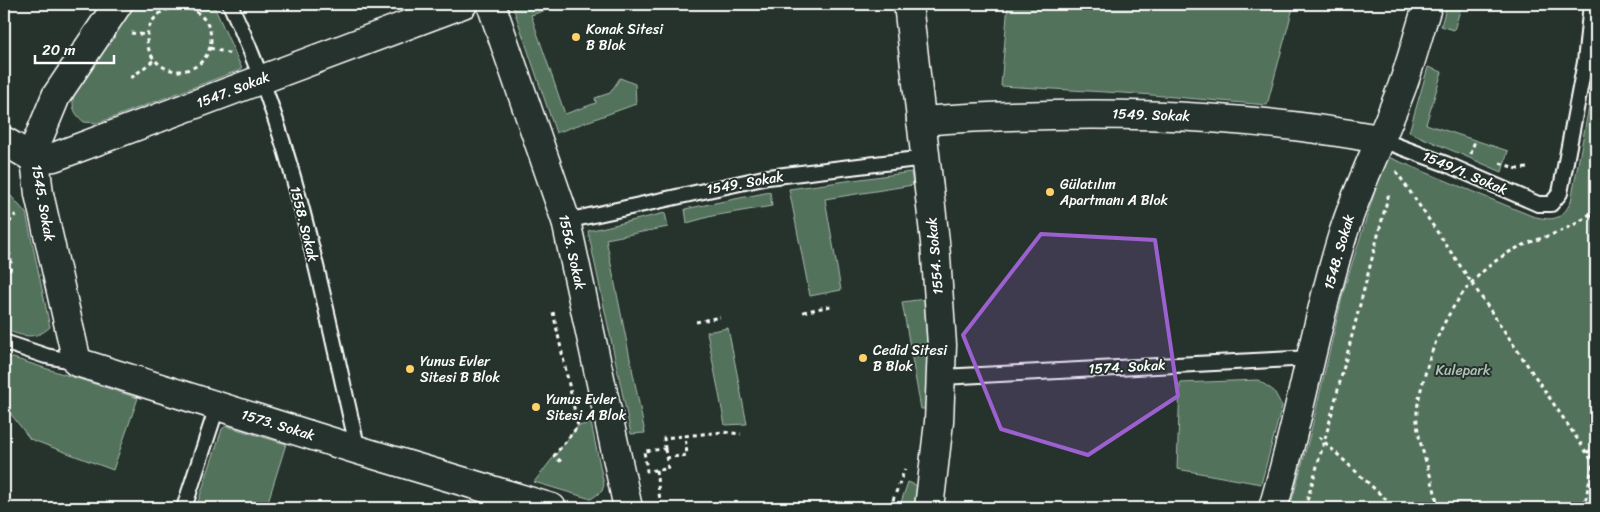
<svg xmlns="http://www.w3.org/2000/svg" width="1600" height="512" viewBox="0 0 1600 512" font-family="Sriracha,sans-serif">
	<rect width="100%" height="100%" fill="#26332d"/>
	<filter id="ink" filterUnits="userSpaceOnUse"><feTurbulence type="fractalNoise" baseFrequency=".02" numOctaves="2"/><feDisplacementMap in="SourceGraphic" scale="10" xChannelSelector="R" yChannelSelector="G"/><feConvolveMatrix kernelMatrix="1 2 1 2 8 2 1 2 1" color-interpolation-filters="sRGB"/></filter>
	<g filter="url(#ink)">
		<g fill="#52725b" stroke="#a8b8ad">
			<path d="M 134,4 L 213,4 L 242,69 L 98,123 L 84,122 C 73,113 70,104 76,90 Z"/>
			<polygon points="512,4 564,4 531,15 565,114 596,103 595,98 610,93 620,78 635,84 636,104 556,133"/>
			<polygon points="1008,4 1294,4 1267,105 1140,94 1001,86"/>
			<polygon points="1447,4 1462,4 1454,30 1441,26"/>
			<polygon points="1428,67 1442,72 1426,124 1508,151 1502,172 1409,132"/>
			<path d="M 1595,75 L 1596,508 L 1290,508 L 1311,431 L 1344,289 L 1386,156 L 1532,216 C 1552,221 1562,221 1571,201 Z"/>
			<polygon points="911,172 913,185 825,199 841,290 810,296 789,189"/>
			<path d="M 4,188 L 26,213 L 50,327 C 35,341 21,336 4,329 Z"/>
			<polygon points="770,192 772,206 712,216 687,223 685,209"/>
			<polygon points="665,213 668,227 606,239 645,433 631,434 588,231"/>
			<polygon points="925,299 928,373 926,409 921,409 902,302"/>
			<polygon points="728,328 747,424 725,425 707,332"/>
			<polygon points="4,355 138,398 113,470 30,439 4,405"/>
			<polygon points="1258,380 1274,391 1282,406 1261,484 1177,469 1180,383"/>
			<polygon points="591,423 604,485 602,491 591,499 534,482 578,426"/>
			<polygon points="226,426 286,444 266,508 196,508 222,429"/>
			<polygon points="908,482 918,486 915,508 899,508"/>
		</g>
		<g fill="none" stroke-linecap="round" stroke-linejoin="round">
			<g stroke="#fff" stroke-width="18">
				<g id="lane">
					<path d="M 230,4 C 296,144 323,300 358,450"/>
					<polyline points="1379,139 1446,164 1538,204 1551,204 1560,193 1585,62 1591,4"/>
					<polyline points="566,221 768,177 925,158"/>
					<polyline points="4,342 46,356 77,362"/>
					<polyline points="942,377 1311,358"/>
					<polyline points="184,508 217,407"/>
				</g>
			</g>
			<g stroke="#fff" stroke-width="31">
				<g id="street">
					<polyline points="118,4 56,96 37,142 35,159 39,194 77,362 358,450 552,508"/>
					<polyline points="491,4 566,221 628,508"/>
					<polyline points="908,4 935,242 942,345 939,422 929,508"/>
					<path d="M 921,121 C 1074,110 1228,111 1379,139"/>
					<polyline points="4,141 35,159 54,157 463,4"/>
					<path d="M 1273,508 C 1300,418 1315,324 1343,234 C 1359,183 1384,136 1402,87 C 1412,60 1419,31 1428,4"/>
				</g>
			</g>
			<g stroke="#fff" stroke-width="3" stroke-dasharray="4 4" stroke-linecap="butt">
				<circle cx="179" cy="39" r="32"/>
				<polyline points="131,33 147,35"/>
				<polyline points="210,48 231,54"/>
				<polyline points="131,78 155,59"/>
				<polyline points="1471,154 1475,140"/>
				<polyline points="1500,163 1518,169 1528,168"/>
				<polyline points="1396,171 1593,462"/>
				<polyline points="1590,214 1596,222"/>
				<polyline points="4,229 16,214"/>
				<path d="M 4,245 C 14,256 13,270 4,281"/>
				<polyline points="4,292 5,293"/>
				<polyline points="553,312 578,426 554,456 563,463"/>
				<polyline points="803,312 831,306"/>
				<polyline points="696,322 720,317"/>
				<polyline points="1319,437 1395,508"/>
				<polyline points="665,449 664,438 723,432 741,434"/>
				<polygon points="665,449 668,469 647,471 644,451"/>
				<polyline points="1587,453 1596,444"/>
				<polyline points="666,458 687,455 685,435"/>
				<polyline points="656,470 661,508"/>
				<polyline points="890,508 905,469"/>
				<polyline points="1305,508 1328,428 1389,193"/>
				<path d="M 1438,508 C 1434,479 1420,452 1417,423 C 1416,409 1419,396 1423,382 C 1435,332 1460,282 1506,254 C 1535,236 1572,234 1596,208"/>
				<polyline points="1584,508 1593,462 1596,461"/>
			</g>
			<use href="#lane" stroke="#26332d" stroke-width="14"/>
			<use href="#street" stroke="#26332d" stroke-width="28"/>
		</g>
	</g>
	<path fill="#9c61cf" fill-opacity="0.2" stroke="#9c61cf" stroke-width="4" stroke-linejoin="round" d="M 1041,234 L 1155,240 L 1178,396 L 1088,455 L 1001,429 L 963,335 Z"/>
	<g fill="#ffd166" stroke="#26332d" stroke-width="2">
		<circle cx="576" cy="37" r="5"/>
		<circle cx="1050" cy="192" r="5"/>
		<circle cx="863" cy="358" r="5"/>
		<circle cx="410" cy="369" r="5"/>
		<circle cx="536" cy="407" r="5"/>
	</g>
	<g text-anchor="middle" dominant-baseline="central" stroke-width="4" stroke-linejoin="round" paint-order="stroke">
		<g font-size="14" fill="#fff" stroke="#26332d" text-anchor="start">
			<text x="586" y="29">Konak Sitesi<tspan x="586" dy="16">B Blok</tspan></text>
			<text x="1060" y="184">Gülatılım<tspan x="1060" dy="16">Apartmanı A Blok</tspan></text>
			<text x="873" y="350">Cedid Sitesi<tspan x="873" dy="16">B Blok</tspan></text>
			<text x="420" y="361">Yunus Evler<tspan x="420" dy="16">Sitesi B Blok</tspan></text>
			<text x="546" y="399">Yunus Evler<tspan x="546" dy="16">Sitesi A Blok</tspan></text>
		</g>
		<g font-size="14" fill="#fff" stroke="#26332d">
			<text transform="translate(233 90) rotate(-21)">1547. Sokak</text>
			<text transform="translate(1151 115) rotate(2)">1549. Sokak</text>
			<text transform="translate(1465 173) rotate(23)">1549/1. Sokak</text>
			<text transform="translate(745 183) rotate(-10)">1549. Sokak</text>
			<text transform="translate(43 203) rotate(80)">1545. Sokak</text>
			<text transform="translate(304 224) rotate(76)">1558. Sokak</text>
			<text transform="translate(572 252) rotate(77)">1556. Sokak</text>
			<text transform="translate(1339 252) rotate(-74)">1548. Sokak</text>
			<text transform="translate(935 256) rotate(-95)">1554. Sokak</text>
			<text transform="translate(1127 367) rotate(-3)">1574. Sokak</text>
			<text transform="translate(278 425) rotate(17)">1573. Sokak</text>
		</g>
		<g font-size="14" fill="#b1c0b5" stroke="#26332d">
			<text x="1463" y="370">Kulepark</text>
		</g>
	</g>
	<rect width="1600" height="512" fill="none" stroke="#26332d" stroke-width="20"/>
	<rect x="10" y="10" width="1580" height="492" fill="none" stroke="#fff" stroke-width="2" filter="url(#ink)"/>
	<path d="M35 55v8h79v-8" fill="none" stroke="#ffffff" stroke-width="2.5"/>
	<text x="42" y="55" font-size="15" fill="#ffffff" stroke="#26332d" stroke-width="4" paint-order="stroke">20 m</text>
</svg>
